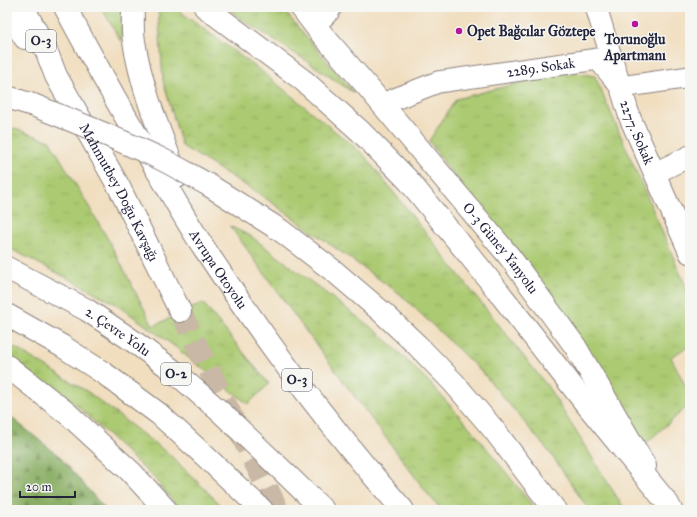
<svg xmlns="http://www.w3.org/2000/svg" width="697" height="517" viewBox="0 0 697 517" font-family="'IM FELL Great Primer',serif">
	<defs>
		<pattern id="grass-tufts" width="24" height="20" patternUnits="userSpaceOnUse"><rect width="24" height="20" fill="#acca72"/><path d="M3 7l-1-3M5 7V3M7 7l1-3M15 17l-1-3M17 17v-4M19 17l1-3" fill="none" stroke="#94ad64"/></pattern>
		<pattern id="forest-firs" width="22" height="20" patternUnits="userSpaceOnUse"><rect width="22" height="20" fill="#89ae64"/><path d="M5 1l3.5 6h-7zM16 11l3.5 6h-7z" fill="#708d54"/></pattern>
	</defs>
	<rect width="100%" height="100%" fill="#f6f6f2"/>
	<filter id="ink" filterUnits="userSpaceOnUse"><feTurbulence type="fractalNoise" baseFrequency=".025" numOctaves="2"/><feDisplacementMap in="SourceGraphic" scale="8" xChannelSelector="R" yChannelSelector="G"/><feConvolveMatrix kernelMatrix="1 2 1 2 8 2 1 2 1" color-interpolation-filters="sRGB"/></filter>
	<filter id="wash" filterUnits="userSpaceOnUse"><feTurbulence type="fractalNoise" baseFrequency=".012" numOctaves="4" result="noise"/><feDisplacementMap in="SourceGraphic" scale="16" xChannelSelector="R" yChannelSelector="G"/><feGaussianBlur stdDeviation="0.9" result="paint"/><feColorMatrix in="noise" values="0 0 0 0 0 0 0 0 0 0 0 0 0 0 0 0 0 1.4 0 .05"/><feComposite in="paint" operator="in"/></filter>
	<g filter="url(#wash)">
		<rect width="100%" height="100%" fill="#f1debf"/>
		<g fill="url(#grass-tufts)" stroke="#677656">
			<polygon points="101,7 122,7 121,42"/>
			<polygon points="158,7 174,7 261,71 363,154 548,387 625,510 589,510 550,453 483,373 400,294 261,195 182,146 163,81"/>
			<polygon points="225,7 281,7 354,93 305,60 240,18"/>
			<polygon points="566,71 595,76 690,296 690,345 671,357 690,395 690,404 644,445 429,141 456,99"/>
			<polygon points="7,126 50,141 108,239 153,326 203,303 269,384 248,404 174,346 116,304 69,279 7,247"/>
			<polygon points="230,226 252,237 380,334 429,382 472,430 536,510 442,510 430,497 308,334"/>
			<polygon points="7,343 88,392 170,455 226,510 180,510 155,479 72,401 7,357"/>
		</g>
		<polygon fill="url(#forest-firs)" stroke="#566850" points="7,414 59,456 106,510 7,510"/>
	</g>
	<g filter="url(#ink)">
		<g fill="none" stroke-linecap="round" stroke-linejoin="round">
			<polyline stroke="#c8b8a5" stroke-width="22" stroke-dasharray="22 11" stroke-linecap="butt" points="180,311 278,510"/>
			<g stroke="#8a807d" stroke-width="23">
				<g id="street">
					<path id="s1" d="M 596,7 L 630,118 L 690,253"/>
					<polyline points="315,25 329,11 331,7"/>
					<path id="s2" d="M 382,104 L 438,82 L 598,59 L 621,87 L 690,77"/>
					<polyline points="655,173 690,156"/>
				</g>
			</g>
			<g stroke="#8a807d" stroke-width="24">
				<g id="primary">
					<path id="s3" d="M 301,7 L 320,32 L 366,85 L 509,256 L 575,346 L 645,466"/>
				</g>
			</g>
			<g stroke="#8a807d" stroke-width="24">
				<g id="highway">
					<path id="s4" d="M 23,7 L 46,50 L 56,76 L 119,187 L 180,311"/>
					<path id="s5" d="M 65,7 C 97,67 130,126 166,185 C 178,206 190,227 204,248 C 264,339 330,428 403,510"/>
					<path d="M 133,7 C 133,18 132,30 134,41 C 141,88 160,132 177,177"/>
					<polyline points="205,7 304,81 360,131 408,180 483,272 583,400 668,504 671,510"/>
					<polyline points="7,10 25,38"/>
					<polyline points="7,97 33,105"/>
					<polyline points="207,184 280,230 335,272 383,313 417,345 453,382 494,430 555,510"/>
					<path id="s6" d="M 7,268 L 87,310 L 133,341 L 171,369 L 223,414 L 287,475 L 323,510"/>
					<polyline points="7,315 62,346 105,374 159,414 205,456 262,510"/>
					<polyline points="7,366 68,414 131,472 166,510"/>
				</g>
			</g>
			<use href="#street" stroke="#fff" stroke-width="21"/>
			<use href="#primary" stroke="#fff" stroke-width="22"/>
			<use href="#highway" stroke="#fff" stroke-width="22"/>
			<g stroke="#8a807d" stroke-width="24" stroke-linecap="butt">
				<path id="highway-bridge" d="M 33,105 C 76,122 119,139 161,159 C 177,167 192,176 207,184"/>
			</g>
			<use href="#highway-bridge" stroke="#fff" stroke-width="22"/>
		</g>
	</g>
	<g fill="#b5179e" stroke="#f6f6f2" stroke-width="1.5">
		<circle cx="635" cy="24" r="4"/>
		<circle cx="459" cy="31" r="4"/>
	</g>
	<g text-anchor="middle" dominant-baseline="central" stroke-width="3" stroke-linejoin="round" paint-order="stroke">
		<g fill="#f6f6f2" stroke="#626272" stroke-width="1">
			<rect x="26" y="30" width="30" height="22" rx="3"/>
			<rect x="161" y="363" width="30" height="22" rx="3"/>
			<rect x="282" y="369" width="30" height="22" rx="3"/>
		</g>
		<g font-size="13" font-weight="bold" fill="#22223b">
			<text x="41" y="41">O-3</text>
			<text x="176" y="374">O-2</text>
			<text x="297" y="380">O-3</text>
		</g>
		<g font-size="14" font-weight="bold" fill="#22223b" stroke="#f6f6f2" text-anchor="start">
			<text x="467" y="31">Opet Bağcılar Göztepe</text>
			<text x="635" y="39" text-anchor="middle">Torunoğlu<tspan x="635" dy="16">Apartmanı</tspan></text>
		</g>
		<g font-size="14" fill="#22223b" stroke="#f6f6f2">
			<text stroke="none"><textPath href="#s2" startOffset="164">2289. Sokak</textPath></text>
			<text stroke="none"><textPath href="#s1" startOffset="132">2277. Sokak</textPath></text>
			<text stroke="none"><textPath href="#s4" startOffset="209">Mahmutbey Doğu Kavşağı</textPath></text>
			<text stroke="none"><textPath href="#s3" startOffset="313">O-3 Güney Yanyolu</textPath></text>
			<text stroke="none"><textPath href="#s5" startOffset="304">Avrupa Otoyolu</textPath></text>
			<text stroke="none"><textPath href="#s6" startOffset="128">2. Çevre Yolu</textPath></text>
		</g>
	</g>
	<rect width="697" height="517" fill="none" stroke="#f6f6f2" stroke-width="24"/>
	<path d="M20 491v6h55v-6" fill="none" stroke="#22223b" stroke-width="2"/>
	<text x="26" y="491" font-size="12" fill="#22223b" stroke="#f6f6f2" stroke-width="3" paint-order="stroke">20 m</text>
</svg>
